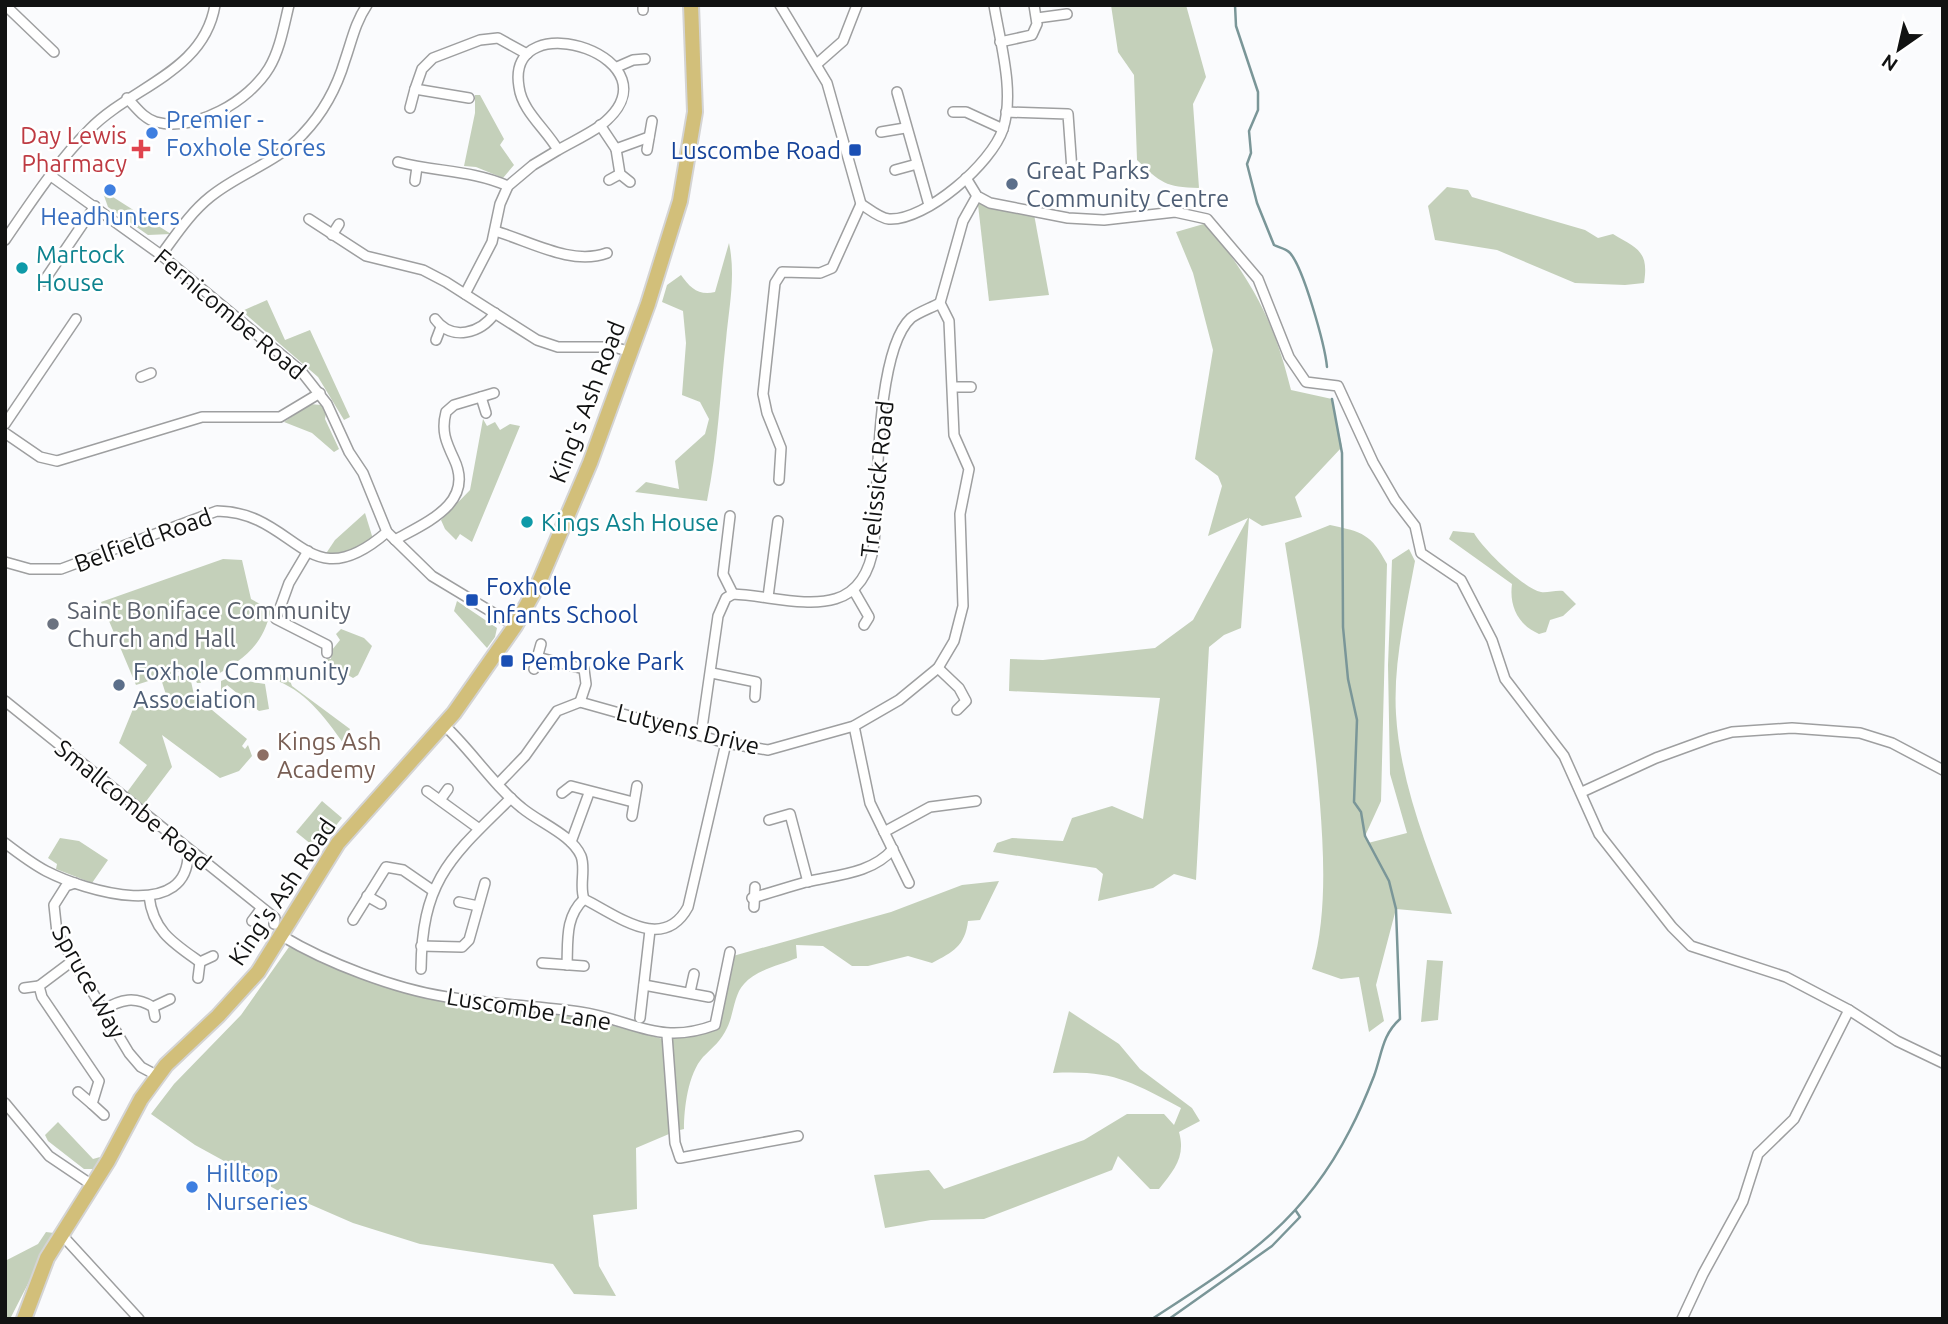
<svg xmlns="http://www.w3.org/2000/svg" width="1948" height="1324" viewBox="0 0 1948 1324" font-family="Ubuntu,sans-serif">
	<rect width="100%" height="100%" fill="#fafbfd"/>
	<g fill="#c4d0ba">
		<path d="M 1111,5 L 1186,5 L 1206,77 L 1193,104 L 1199,188 C 1165,187 1161,183 1137,160 L 1134,75 L 1118,52 Z"/>
		<polygon points="475,95 480,95 504,139 500,145 514,165 503,178 476,167 464,166 475,113"/>
		<path d="M 1447,187 L 1468,190 L 1472,197 L 1585,230 L 1598,238 L 1613,234 C 1638,249 1649,251 1644,283 L 1625,285 L 1575,283 L 1497,250 L 1435,240 L 1428,206 Z"/>
		<polygon points="102,190 171,234 148,235 108,207"/>
		<polygon points="977,196 1033,209 1049,295 989,301"/>
		<path d="M 1207,223 C 1252,283 1273,317 1291,390 L 1332,399 L 1342,447 L 1295,497 L 1302,517 L 1262,526 L 1249,518 L 1241,628 L 1224,635 L 1209,647 L 1196,880 L 1174,874 L 1153,888 L 1098,901 L 1103,874 L 1096,868 L 993,852 L 997,843 L 1012,838 L 1063,841 L 1072,818 L 1112,806 L 1143,819 L 1160,698 L 1009,691 L 1010,659 L 1043,660 L 1155,648 L 1193,620 L 1248,518 L 1208,536 L 1222,486 L 1218,476 L 1195,459 L 1213,350 L 1193,273 L 1176,232 Z"/>
		<path d="M 729,243 C 736,276 729,307 726,340 C 720,394 718,447 707,501 L 635,492 L 646,482 L 679,489 L 675,461 L 705,434 L 709,419 L 700,402 L 682,395 L 686,343 L 683,311 L 662,302 L 667,285 L 681,275 C 690,288 699,296 715,292 Z"/>
		<polygon points="267,300 285,340 310,330 350,417 344,420 318,377 242,311"/>
		<polygon points="310,404 321,405 326,413 325,419 339,449 334,452 312,433 284,422"/>
		<polygon points="483,419 487,426 495,422 500,430 510,424 520,426 472,542 460,534 456,540 445,529 441,520 470,490"/>
		<polygon points="365,513 373,539 348,553 325,555 335,540"/>
		<path d="M 1330,525 C 1363,532 1371,534 1387,564 L 1381,801 L 1365,836 L 1368,843 L 1407,833 L 1390,774 L 1388,665 L 1392,560 L 1409,549 L 1415,561 C 1406,610 1393,663 1396,714 C 1400,782 1428,851 1452,914 L 1396,909 L 1376,985 L 1384,1021 L 1369,1032 L 1359,977 L 1341,979 L 1312,969 C 1327,917 1324,857 1320,804 C 1313,716 1299,630 1285,543 Z"/>
		<path d="M 1453,531 L 1474,533 C 1483,549 1523,588 1541,592 C 1547,593 1556,590 1563,591 L 1576,604 L 1563,616 L 1550,620 L 1546,632 L 1539,634 C 1518,625 1509,606 1512,584 L 1449,539 Z"/>
		<path d="M 223,559 L 242,560 L 251,599 L 271,610 C 262,648 244,658 212,678 L 208,673 L 198,674 L 201,683 L 197,683 L 189,668 L 136,685 L 101,602 Z"/>
		<polygon points="457,601 497,628 495,637 487,648 454,611"/>
		<polygon points="341,629 364,638 372,646 358,675 353,678 325,662 326,658 331,659 332,650 340,640 336,634"/>
		<path d="M 269,670 L 289,678 L 292,686 L 350,729 L 343,743 C 325,717 304,689 272,679 Z"/>
		<polygon points="189,672 194,695 247,739 242,746 245,749 248,745 252,756 239,771 220,778 162,735 172,767 141,808 125,795 147,765 119,743 133,709 167,698 162,682"/>
		<polygon points="228,678 265,684 269,709 259,711 227,685 221,692 221,681"/>
		<polygon points="322,801 342,818 317,849 296,832"/>
		<polygon points="60,838 79,841 108,860 92,883 56,869 57,864 48,858"/>
		<path d="M 999,881 L 980,920 L 968,921 C 965,946 953,952 932,963 L 908,956 L 868,966 L 852,966 L 823,946 L 796,945 L 797,958 C 780,965 756,970 744,984 C 734,994 734,1014 727,1028 C 721,1041 713,1047 703,1057 C 688,1074 684,1108 684,1129 L 676,1131 L 670,1038 L 689,1037 L 716,1028 L 724,1005 L 733,956 L 891,912 L 962,885 Z"/>
		<polygon points="289,947 444,1000 580,1017 663,1039 669,1134 636,1148 637,1209 593,1215 599,1266 616,1296 574,1294 553,1264 420,1244 353,1223 277,1190 195,1145 151,1114 174,1084 241,1015"/>
		<polygon points="1427,960 1443,961 1438,1020 1421,1022"/>
		<path d="M 1069,1011 L 1119,1044 L 1140,1069 L 1192,1108 L 1200,1121 L 1179,1132 C 1186,1157 1174,1170 1159,1189 L 1150,1189 L 1118,1156 L 1112,1170 L 984,1219 L 931,1220 L 885,1228 L 874,1175 L 929,1170 L 944,1189 L 1084,1140 L 1127,1114 L 1164,1114 L 1174,1125 L 1181,1108 C 1130,1081 1113,1070 1053,1073 Z"/>
		<polygon points="58,1122 93,1159 100,1157 94,1169 84,1169 48,1141 45,1135"/>
		<polygon points="46,1232 54,1233 10,1319 5,1319 5,1261 38,1244"/>
	</g>
	<g fill="none" stroke-linecap="round" stroke-linejoin="round">
		<g stroke="#7a9698" stroke-width="2.5">
			<path d="M 1235,5 L 1236,26 L 1258,92 L 1258,110 L 1249,131 L 1251,153 L 1247,164 L 1257,203 L 1274,245 C 1278,247 1286,249 1289,252 C 1303,265 1325,346 1327,367"/>
			<path d="M 1152,1319 C 1239,1262 1301,1226 1350,1130 C 1359,1113 1367,1094 1374,1076 C 1382,1054 1382,1035 1400,1019 L 1396,909 L 1389,881 L 1365,836 L 1361,812 L 1354,802 L 1357,720 L 1348,679 L 1343,627 L 1342,453 L 1332,399"/>
			<polyline points="1169,1319 1272,1246 1300,1217 1296,1211"/>
		</g>
		<g stroke="#9e9fa0" stroke-width="12">
			<g id="minor">
				<polyline points="5,5 54,52"/>
				<polyline points="643,5 643,10"/>
				<polyline points="780,5 827,83 861,204"/>
				<polyline points="1037,18 1067,14"/>
				<polyline points="1000,42 1032,35 1037,24 1034,5"/>
				<polyline points="818,63 843,41 857,5"/>
				<polyline points="617,67 633,60 645,59"/>
				<polyline points="897,92 929,205"/>
				<path d="M 127,98 C 136,107 144,119 156,122 C 196,132 249,101 269,68 C 280,50 284,25 289,5"/>
				<polyline points="469,98 415,89 422,69 433,58 480,40 498,38 527,54"/>
				<polyline points="410,108 415,89"/>
				<polyline points="953,112 966,112 1003,129"/>
				<polyline points="1006,112 1068,114 1072,170"/>
				<polyline points="600,125 616,149 649,137"/>
				<polyline points="881,132 905,128"/>
				<polyline points="616,149 620,174 630,182"/>
				<polyline points="647,150 652,121"/>
				<path d="M 398,162 C 436,172 472,170 508,186"/>
				<polyline points="895,170 917,164"/>
				<polyline points="51,176 161,255 301,371 327,404 349,452 363,473 387,532 432,576 515,626"/>
				<polyline points="966,178 977,196 990,203 1068,218 1104,220 1175,212 1207,219 1258,279 1289,357 1306,382 1338,386 1373,462 1395,500 1415,526 1421,553 1461,580 1492,640 1505,679 1564,756 1599,834 1672,927 1691,946 1786,977 1849,1010 1794,1119 1758,1154 1743,1201 1703,1274 1682,1319"/>
				<polyline points="609,180 620,174"/>
				<polyline points="415,181 417,167"/>
				<path d="M 861,204 C 869,209 879,218 889,219 C 926,221 992,163 1003,129 C 1015,92 1000,42 994,5"/>
				<polyline points="309,219 366,256 423,270 446,282 537,340 558,347 614,347 631,352"/>
				<path d="M 495,231 C 530,241 571,266 607,253"/>
				<polyline points="332,235 339,224"/>
				<path d="M 5,240 C 31,202 57,162 90,129 C 131,87 204,72 215,5"/>
				<path d="M 161,255 C 176,235 190,213 210,197 C 239,173 277,163 303,134 C 323,113 337,87 345,60 C 352,40 355,23 367,5"/>
				<polyline points="44,281 95,206"/>
				<path d="M 465,294 L 492,242 L 500,204 L 508,186 L 533,165 L 558,150 C 546,129 522,111 519,87 C 504,0 687,59 600,126 C 587,135 572,142 558,150"/>
				<path d="M 435,319 C 452,342 481,333 495,313"/>
				<polyline points="436,340 441,327"/>
				<polyline points="141,377 151,373"/>
				<polyline points="953,387 971,387"/>
				<polyline points="481,397 486,413"/>
				<polyline points="5,424 76,319"/>
				<polyline points="5,433 40,457 57,461 202,417 280,417 320,393"/>
				<polyline points="779,480 781,448 767,413 763,394 775,283 782,272 820,273 832,268 861,204"/>
				<polyline points="730,516 723,574 733,594"/>
				<path d="M 395,540 C 427,522 475,503 454,459 C 446,442 441,431 446,412 L 454,405 L 494,393"/>
				<polyline points="308,551 289,583 276,619 327,645 327,653"/>
				<path d="M 5,562 L 30,569 L 61,569 L 217,511 C 298,512 306,602 387,532"/>
				<polyline points="854,591 869,617 864,625"/>
				<polyline points="768,597 778,521"/>
				<polyline points="537,657 584,669 586,684 580,702"/>
				<polyline points="938,668 959,688 966,701 957,710"/>
				<polyline points="534,669 541,644"/>
				<polyline points="712,673 756,682 755,697"/>
				<polyline points="5,701 275,918 274,924"/>
				<path d="M 444,725 C 472,751 493,785 522,808 C 540,823 572,835 581,856 C 586,869 579,886 584,899 C 618,916 663,953 688,907 L 726,743"/>
				<polyline points="854,726 870,803 909,883"/>
				<path d="M 701,735 L 718,616 L 726,598 L 733,594 C 791,597 862,628 874,544 C 878,495 875,351 911,318 C 919,312 931,308 940,303"/>
				<polyline points="499,783 525,756 557,711 580,702 726,743 768,750 854,726 899,700 938,668 954,641 963,606 960,514 969,469 954,435 949,321 940,303 963,221 977,196"/>
				<polyline points="427,791 478,828"/>
				<polyline points="1582,792 1656,758 1711,738 1732,732 1792,728 1860,733 1892,743 1943,770"/>
				<polyline points="562,793 571,786 633,802"/>
				<polyline points="440,800 448,789"/>
				<polyline points="632,816 637,786"/>
				<polyline points="769,820 790,814 808,882"/>
				<polyline points="884,832 930,807 976,801"/>
				<polyline points="571,842 589,793"/>
				<path d="M 5,843 C 18,853 31,863 46,871 C 85,891 192,924 188,849"/>
				<polyline points="75,883 66,886 54,905 57,933 129,1053 141,1067 158,1076"/>
				<path d="M 149,896 C 153,931 173,943 200,962 L 213,956"/>
				<polyline points="367,896 381,904"/>
				<path d="M 752,898 C 770,893 788,887 806,882 C 835,875 872,874 893,849"/>
				<polyline points="459,902 478,906"/>
				<polyline points="754,907 755,887"/>
				<polyline points="353,920 386,867 403,870 432,890"/>
				<polyline points="252,921 261,909"/>
				<path d="M 282,936 C 327,963 395,989 447,997 C 491,1004 536,1006 580,1012 C 634,1020 659,1046 715,1025 L 730,952"/>
				<polyline points="421,946 462,947 469,940 485,883"/>
				<polyline points="75,959 39,986 42,997 99,1081 92,1104 104,1115"/>
				<polyline points="542,963 584,966"/>
				<path d="M 567,965 C 568,940 565,917 584,899"/>
				<path d="M 421,969 C 422,879 451,857 511,798"/>
				<polyline points="198,978 200,962"/>
				<polyline points="644,985 709,997"/>
				<polyline points="24,988 39,986"/>
				<polyline points="690,992 694,974"/>
				<polyline points="153,1007 170,999"/>
				<path d="M 103,1010 C 121,999 135,996 153,1007 L 155,1017"/>
				<polyline points="1849,1010 1897,1041 1943,1063"/>
				<polyline points="640,1018 650,930"/>
				<polyline points="667,1035 675,1143 680,1158 798,1136"/>
				<polyline points="78,1092 92,1104"/>
				<polyline points="5,1103 49,1156 92,1185"/>
				<polyline points="62,1235 139,1319"/>
			</g>
		</g>
		<g stroke="#d4d4d4" stroke-width="18">
			<polyline id="trunk" points="24,1319 47,1258 108,1161 141,1099 166,1065 218,1016 258,972 338,843 454,713 515,626 538,585 590,463 648,304 680,201 695,112 691,5"/>
		</g>
		<use href="#minor" stroke="#fff" stroke-width="9"/>
		<use href="#trunk" stroke="#d2bf7a" stroke-width="14"/>
	</g>
	<g fill="#3f7fe0" stroke="#fff" stroke-width="2.5">
		<circle cx="152" cy="133" r="7"/>
		<circle cx="110" cy="190" r="7"/>
		<circle cx="192" cy="1187" r="7"/>
	</g>
	<path fill="#e0444e" stroke="#fff" stroke-width="2.5" d="M137.5 138.5h7v7h7v7h-7v7h-7v-7h-7v-7h7z"/>
	<g fill="#1a4fb4" stroke="#fff" stroke-width="2.5">
		<rect x="848" y="143" width="14" height="14" rx="3.5"/>
		<rect x="465" y="593" width="14" height="14" rx="3.5"/>
		<rect x="500" y="654" width="14" height="14" rx="3.5"/>
	</g>
	<g fill="#5c6f8a" stroke="#fff" stroke-width="2.5">
		<circle cx="1012" cy="184" r="7"/>
		<circle cx="119" cy="685" r="7"/>
	</g>
	<g fill="#0f9aa8" stroke="#fff" stroke-width="2.5">
		<circle cx="22" cy="268" r="7"/>
		<circle cx="527" cy="522" r="7"/>
	</g>
	<circle fill="#6b7280" stroke="#fff" stroke-width="2.5" cx="53" cy="624" r="7"/>
	<circle fill="#8d6e63" stroke="#fff" stroke-width="2.5" cx="263" cy="755" r="7"/>
	<g text-anchor="middle" dominant-baseline="central" stroke-width="5" stroke-linejoin="round" paint-order="stroke">
		<g font-size="24" fill="#366cbe" stroke="#fff" text-anchor="start">
			<text x="166" y="119">Premier -<tspan x="166" dy="28">Foxhole Stores</tspan></text>
			<text x="110" y="216" text-anchor="middle">Headhunters</text>
			<text x="206" y="1173">Hilltop<tspan x="206" dy="28">Nurseries</tspan></text>
		</g>
		<g font-size="24" fill="#be3a42" stroke="#fff" text-anchor="end">
			<text x="127" y="135">Day Lewis<tspan x="127" dy="28">Pharmacy</tspan></text>
		</g>
		<g font-size="24" fill="#164399" stroke="#fff" text-anchor="start">
			<text x="841" y="150" text-anchor="end">Luscombe Road</text>
			<text x="486" y="586">Foxhole<tspan x="486" dy="28">Infants School</tspan></text>
			<text x="521" y="661">Pembroke Park</text>
		</g>
		<g font-size="24" fill="#4e5e75" stroke="#fff" text-anchor="start">
			<text x="1026" y="170">Great Parks<tspan x="1026" dy="28">Community Centre</tspan></text>
			<text x="133" y="671">Foxhole Community<tspan x="133" dy="28">Association</tspan></text>
		</g>
		<g font-size="24" fill="#0d838f" stroke="#fff" text-anchor="start">
			<text x="36" y="254">Martock<tspan x="36" dy="28">House</tspan></text>
			<text x="541" y="522">Kings Ash House</text>
		</g>
		<g font-size="24" fill="#111212" stroke="#fff">
			<text transform="translate(230 314) rotate(40)">Fernicombe Road</text>
			<text transform="translate(587 402) rotate(-69)">King's Ash Road</text>
			<text transform="translate(877 479) rotate(-84)">Trelissick Road</text>
			<text transform="translate(143 540) rotate(-20)">Belfield Road</text>
			<text transform="translate(688 729) rotate(14)">Lutyens Drive</text>
			<text transform="translate(133 805) rotate(39)">Smallcombe Road</text>
			<text transform="translate(282 892) rotate(-56)">King's Ash Road</text>
			<text transform="translate(89 982) rotate(61)">Spruce Way</text>
			<text transform="translate(529 1009) rotate(9)">Luscombe Lane</text>
		</g>
		<g font-size="24" fill="#5b616d" stroke="#fff" text-anchor="start">
			<text x="67" y="610">Saint Boniface Community<tspan x="67" dy="28">Church and Hall</tspan></text>
		</g>
		<g font-size="24" fill="#785e54" stroke="#fff" text-anchor="start">
			<text x="277" y="741">Kings Ash<tspan x="277" dy="28">Academy</tspan></text>
		</g>
	</g>
	<rect width="1948" height="1324" fill="none" stroke="#111212" stroke-width="14"/>
	<g transform="translate(1899 49) rotate(214)" stroke="#ffffff" stroke-width="5" paint-order="stroke">
	<path d="M0-5L12 26L0 18L-12 26Z" fill="#111212"/>
	<text y="-10" font-size="19" font-weight="bold" text-anchor="middle" fill="#111212">N</text>
	</g>
</svg>
